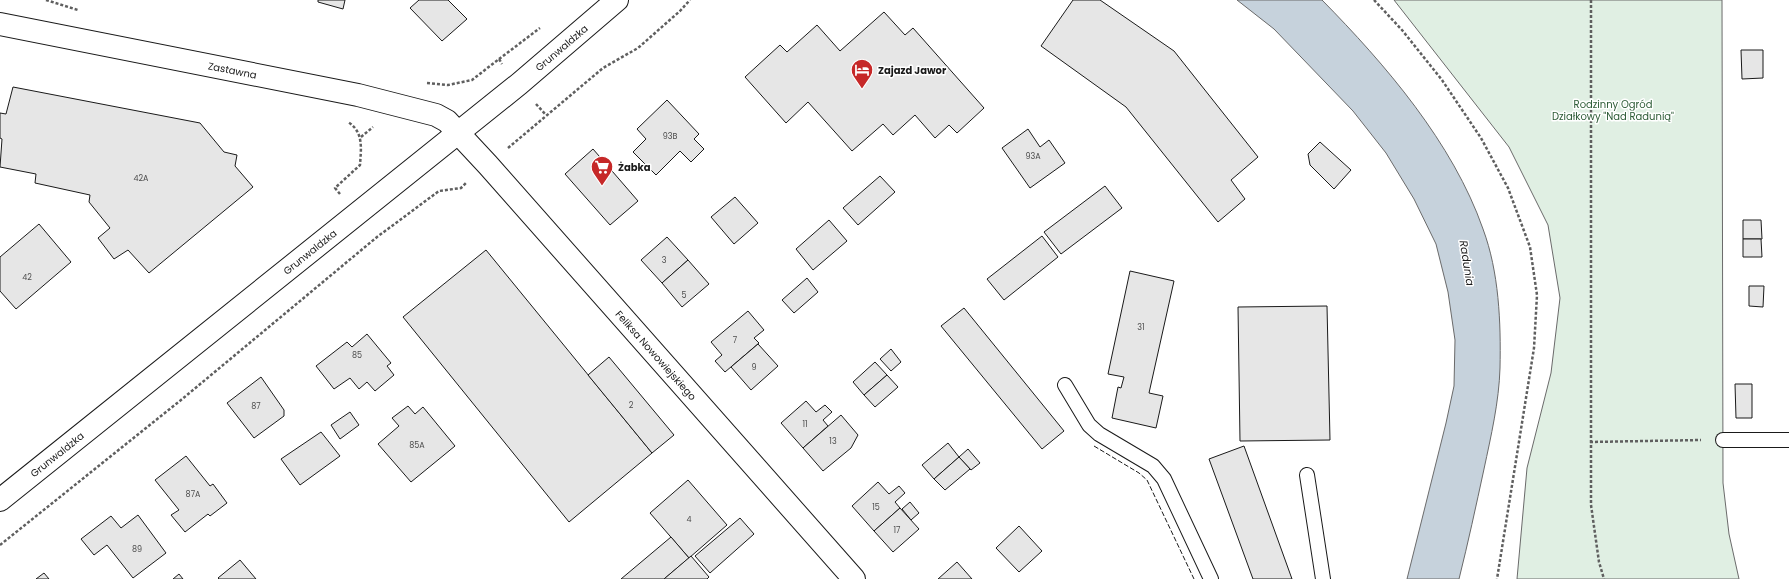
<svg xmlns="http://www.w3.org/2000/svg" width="1789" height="579" viewBox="0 0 1789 579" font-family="Poppins,sans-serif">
	<rect width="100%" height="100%" fill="#fff"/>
	<polygon fill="#e0efe3" stroke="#6a6a6a" points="1394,0 1722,0 1723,483 1729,534 1739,579 1517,579 1527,468 1551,373 1560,298 1548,225 1509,147"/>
	<path fill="#c6d2dc" stroke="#6a6a6a" d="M 1237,0 L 1322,0 C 1385,64 1453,143 1483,229 C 1499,272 1501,322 1500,368 C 1499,402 1491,436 1484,469 C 1476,506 1468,543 1459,579 L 1407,579 L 1446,423 L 1454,386 L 1455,340 L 1448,292 L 1436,244 L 1414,199 L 1386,153 L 1353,111 L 1274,29 Z"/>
	<g fill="#e6e6e6" stroke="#1a1a1a">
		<polygon points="318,0 345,0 343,9 318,2"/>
		<polygon points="419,0 448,0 467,19 442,41 410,8"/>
		<polygon points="1073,0 1100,0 1174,51 1258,157 1231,180 1245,199 1218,222 1126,107 1041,46"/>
		<polygon points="884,12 905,35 913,28 984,108 957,133 949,125 935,138 915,115 893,135 883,124 852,151 808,102 786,123 745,77 780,45 787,52 817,25 840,51"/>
		<polygon points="1741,50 1763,50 1763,78 1742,79"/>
		<polygon points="13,87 200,123 224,152 237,155 235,166 253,187 149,273 128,250 114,259 98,238 110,228 89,202 90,195 35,183 36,174 0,167 2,139 0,138 0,113 6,114"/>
		<polygon points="667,100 699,134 694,139 704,149 691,162 680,151 656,175 633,152 646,139 637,129"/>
		<polygon points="1028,129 1040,147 1049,140 1065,163 1030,188 1002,148"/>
		<polygon points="1320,142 1351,170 1334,189 1310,165 1308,154"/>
		<polygon points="593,149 638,201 610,225 565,174"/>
		<polygon points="880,176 895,192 858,225 843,208"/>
		<polygon points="1105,186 1122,208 1061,254 1044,232"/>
		<polygon points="735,197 758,223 734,244 711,217"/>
		<polygon points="829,220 847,241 813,270 796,249"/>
		<polygon points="1743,220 1761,220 1762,239 1743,239"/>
		<polygon points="39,224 71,262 16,309 0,291 0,257"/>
		<polygon points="1042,236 1058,257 1004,300 987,279"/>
		<polygon points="667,237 688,260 662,283 641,260"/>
		<polygon points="1743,239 1761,239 1762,257 1743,257"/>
		<polygon points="486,250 652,453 569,522 403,317"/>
		<polygon points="688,260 709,284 682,307 662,283"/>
		<polygon points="1130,271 1174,281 1149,393 1163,396 1156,428 1112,418 1118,387 1121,388 1124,377 1108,374"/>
		<polygon points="807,278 818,292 794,313 782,300"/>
		<polygon points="1749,286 1764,286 1763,307 1749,306"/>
		<polygon points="1327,306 1330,440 1240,441 1238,307"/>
		<polygon points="964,308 1064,431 1042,449 941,326"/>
		<polygon points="748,311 764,330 754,338 759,343 725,372 715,361 722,355 711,342"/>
		<polygon points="367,334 391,363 387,366 394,375 375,391 367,382 359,389 350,378 334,389 316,366 347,342 352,347"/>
		<polygon points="758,344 778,366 751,390 731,367"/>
		<polygon points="891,349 901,362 891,371 880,359"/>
		<polygon points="609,357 674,435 652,453 588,375"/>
		<polygon points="875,362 887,375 864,395 853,382"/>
		<polygon points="887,375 898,387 875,407 864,395"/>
		<polygon points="261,377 284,410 284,416 254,438 227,403"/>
		<polygon points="1735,384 1752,384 1752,418 1736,418"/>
		<polygon points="806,401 816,412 825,405 832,412 823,420 828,426 803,448 781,423"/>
		<polygon points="408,406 415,414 423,407 455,446 411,482 378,444 399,426 392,418"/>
		<polygon points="350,412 359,425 340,439 331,425"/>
		<polygon points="841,415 858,435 851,448 823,471 803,448"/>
		<polygon points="321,432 340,456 300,485 281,459"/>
		<polygon points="948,443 959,457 934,479 922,465"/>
		<polygon points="1244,446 1292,579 1253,579 1209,459"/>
		<polygon points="968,449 980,463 971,470 959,457"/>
		<polygon points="186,456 210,486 213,484 227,503 210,516 208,514 185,532 171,515 179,510 155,480"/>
		<polygon points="959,457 970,469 945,490 934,479"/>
		<polygon points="688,480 727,525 689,558 650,513"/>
		<polygon points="878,482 889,494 899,486 905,493 895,502 900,508 874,531 852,506"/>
		<polygon points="910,502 919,513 911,520 902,509"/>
		<polygon points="900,508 919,529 893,552 874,531"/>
		<polygon points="138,515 166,553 133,578 107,545 94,555 81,539 111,516 121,528"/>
		<polygon points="740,518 754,534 710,573 695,556"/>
		<polygon points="1019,526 1042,551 1019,572 996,548"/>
		<polygon points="671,537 689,558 664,579 621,579"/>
		<polygon points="691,556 709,577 707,579 664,579"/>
		<polygon points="240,560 256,579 219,579 218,578"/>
		<polygon points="957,562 972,579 938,579"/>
		<polygon points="44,573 49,579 36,579"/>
		<polygon points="179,574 183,579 173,579"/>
	</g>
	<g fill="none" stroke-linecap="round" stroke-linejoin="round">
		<g stroke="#1a1a1a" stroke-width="16">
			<g id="lane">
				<polyline points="1065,385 1089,425 1099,434 1153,466 1164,479 1211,579"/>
				<polyline points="1723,440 1789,440"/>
				<polyline points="1307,475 1323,579"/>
			</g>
		</g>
		<g stroke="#1a1a1a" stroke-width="24">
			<g id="secondary">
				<path id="s1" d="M 0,24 L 358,95 L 436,115 L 447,121 L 488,165 L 854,579"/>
			</g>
		</g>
		<g stroke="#1a1a1a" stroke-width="24">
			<g id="primary">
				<path id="s2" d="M 0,500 L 519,84 L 617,0"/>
			</g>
		</g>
		<g stroke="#5f5f5f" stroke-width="2.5" stroke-dasharray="3 2" stroke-linecap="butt">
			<polyline points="46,0 78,10"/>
			<polyline points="1374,0 1402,30 1442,80 1481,138 1508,188 1530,247 1537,295 1534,348 1497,579"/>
			<polyline points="1591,0 1591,505 1599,562 1604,579"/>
			<polyline points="499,59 540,28"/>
			<polyline points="427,83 448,85 472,80 499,59 502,64"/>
			<polyline points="536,104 546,115"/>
			<polyline points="361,137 373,127"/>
			<polyline points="508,148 603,68 638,48 680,11 690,0"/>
			<path d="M 340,194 L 335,188 L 360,165 C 361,149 364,132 348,122"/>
			<polyline points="1590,442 1701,440"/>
			<polyline points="0,545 181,400 377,237 439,191 461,188 467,182"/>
		</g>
		<use href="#lane" stroke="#fff" stroke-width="14"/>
		<use href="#secondary" stroke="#fff" stroke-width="22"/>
		<use href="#primary" stroke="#fff" stroke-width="22"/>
		<polyline stroke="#1a1a1a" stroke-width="1" stroke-dasharray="5 2" stroke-linecap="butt" points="1094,446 1139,473 1147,480 1194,579"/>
	</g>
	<defs>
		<g id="hotel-pin" transform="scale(1.15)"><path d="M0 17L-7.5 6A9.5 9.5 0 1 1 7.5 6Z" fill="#c62828" stroke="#fff"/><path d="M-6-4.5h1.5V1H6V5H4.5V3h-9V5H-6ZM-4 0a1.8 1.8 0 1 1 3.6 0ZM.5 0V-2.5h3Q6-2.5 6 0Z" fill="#fff"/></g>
		<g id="supermarket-pin" transform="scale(1.15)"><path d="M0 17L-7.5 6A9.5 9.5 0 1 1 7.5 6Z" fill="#c62828" stroke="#fff"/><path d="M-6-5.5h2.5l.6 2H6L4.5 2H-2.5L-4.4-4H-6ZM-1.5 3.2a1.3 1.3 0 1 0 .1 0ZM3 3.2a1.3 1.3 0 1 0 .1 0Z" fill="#fff"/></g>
	</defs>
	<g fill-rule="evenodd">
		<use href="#hotel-pin" x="862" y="70"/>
		<use href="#supermarket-pin" x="602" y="167"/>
	</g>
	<g text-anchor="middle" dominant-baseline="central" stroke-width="3" stroke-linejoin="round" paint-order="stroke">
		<g font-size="8" fill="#4d4d4d">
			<text x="670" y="136">93B</text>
			<text x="1033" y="156">93A</text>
			<text x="141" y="178">42A</text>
			<text x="664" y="260">3</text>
			<text x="27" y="277">42</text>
			<text x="684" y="295">5</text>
			<text x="1141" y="327">31</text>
			<text x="735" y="340">7</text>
			<text x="357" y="355">85</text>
			<text x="754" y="367">9</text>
			<text x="631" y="405">2</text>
			<text x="256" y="406">87</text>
			<text x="805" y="424">11</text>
			<text x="833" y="441">13</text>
			<text x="417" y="445">85A</text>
			<text x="193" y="494">87A</text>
			<text x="876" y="507">15</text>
			<text x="689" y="519">4</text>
			<text x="897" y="530">17</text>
			<text x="137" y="549">89</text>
		</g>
		<g font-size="10" fill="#1a1a1a" stroke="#fff">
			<text stroke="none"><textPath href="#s2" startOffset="721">Grunwaldzka</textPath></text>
			<text stroke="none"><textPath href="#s1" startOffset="237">Zastawna</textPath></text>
			<text stroke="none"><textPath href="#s2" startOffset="397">Grunwaldzka</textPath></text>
			<text stroke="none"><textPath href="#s1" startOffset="772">Feliksa Nowowiejskiego</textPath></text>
			<text stroke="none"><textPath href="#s2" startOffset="73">Grunwaldzka</textPath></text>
		</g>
		<g font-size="10" font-weight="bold" fill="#1a1a1a" stroke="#fff" text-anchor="start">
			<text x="878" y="70">Zajazd Jawor</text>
			<text x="618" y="167">Żabka</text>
		</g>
		<g font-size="10" fill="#2b5a34" stroke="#fff">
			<text x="1613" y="104">Rodzinny Ogród<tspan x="1613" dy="12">Działkowy "Nad Radunią"</tspan></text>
		</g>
		<g font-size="11" font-style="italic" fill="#1a1a1a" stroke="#fff">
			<text transform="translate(1467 263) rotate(81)">Radunia</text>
		</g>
	</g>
</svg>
